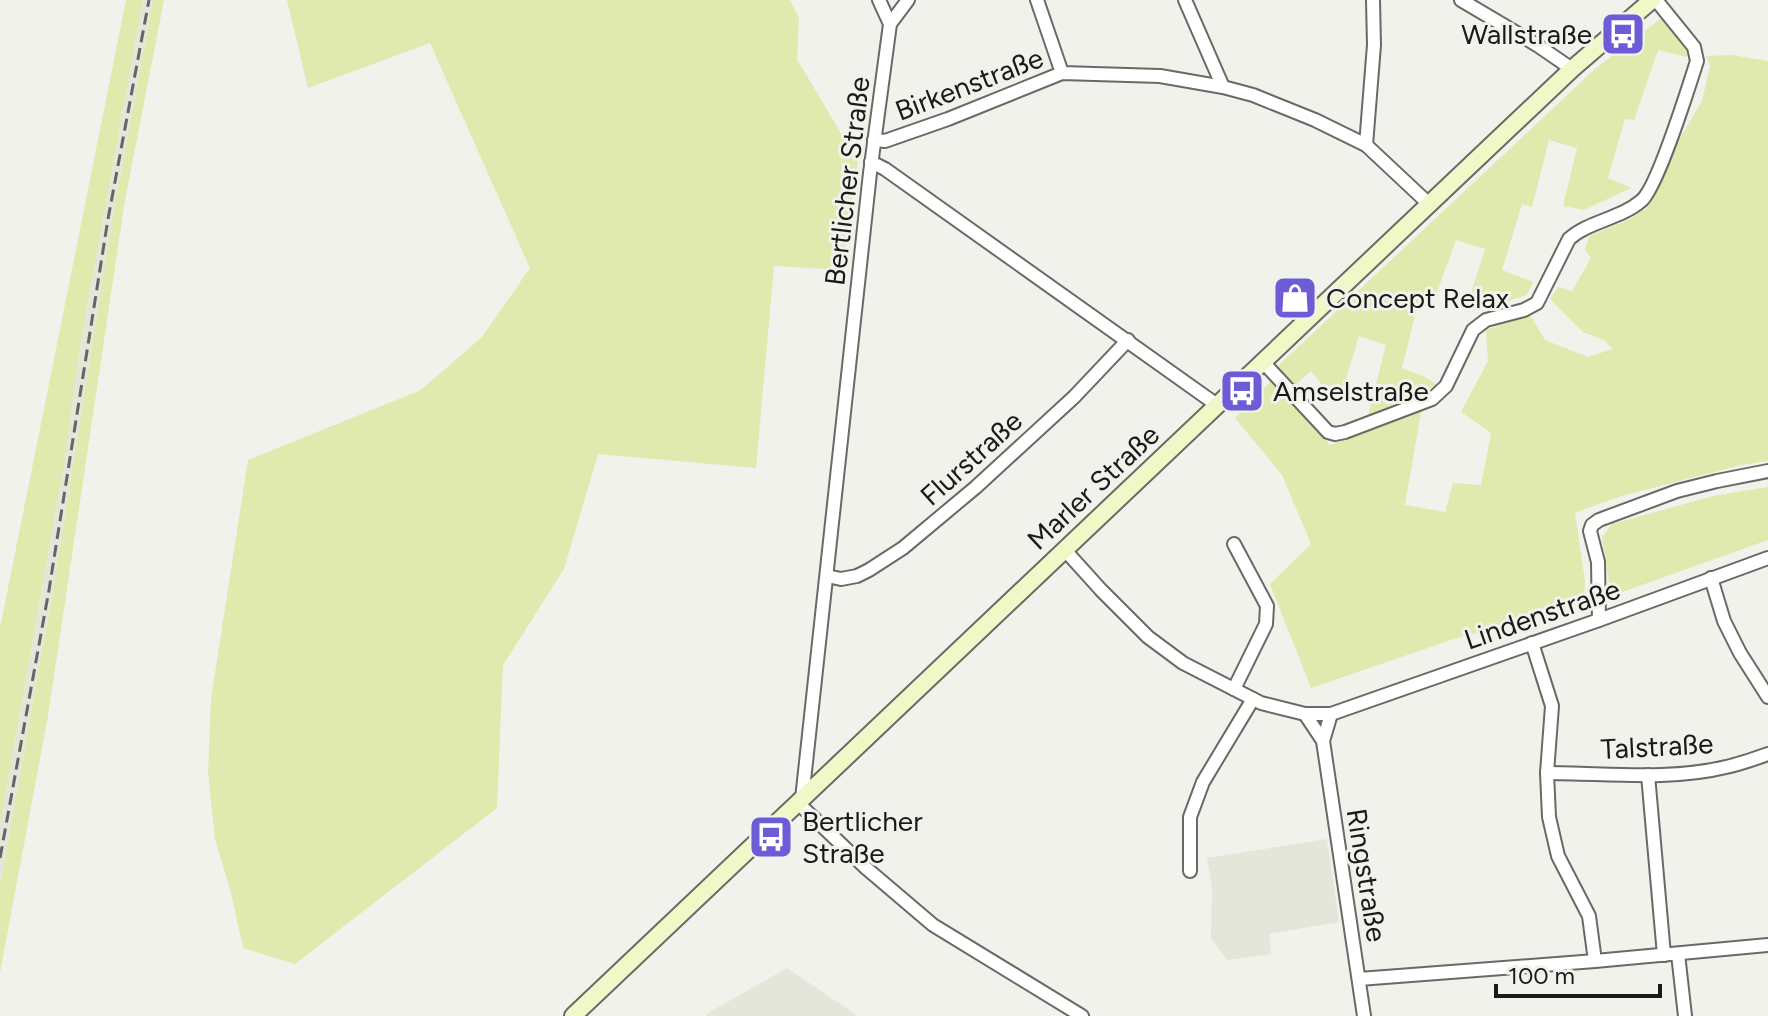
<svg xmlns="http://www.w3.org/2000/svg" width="1768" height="1016" viewBox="0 0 1768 1016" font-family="Figtree,sans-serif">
	<rect width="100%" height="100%" fill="#f1f2ec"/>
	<g fill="#e4e6d9">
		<polygon points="143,0 153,0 112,220 53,591 0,885 0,824 64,465 81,341"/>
		<polygon points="1327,839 1339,922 1269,934 1271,954 1227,960 1211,938 1212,886 1207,858"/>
		<polygon points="787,968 858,1016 706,1016 708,1013"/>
	</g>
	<g fill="#e0e9ae">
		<polygon points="126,0 143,0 81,341 64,465 0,824 0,628"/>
		<polygon points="153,0 164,0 125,200 48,716 0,973 0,885 53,591 112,220"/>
		<polygon points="287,0 790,0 799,18 797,59 858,162 842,270 774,266 756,468 598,454 564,569 503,665 497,808 295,964 243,948 231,893 215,839 208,773 211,699 248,460 421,390 482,337 530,268 430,43 308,88"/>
		<polygon points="1663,17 1689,49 1686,57 1658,50 1634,120 1625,119 1608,178 1631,188 1584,210 1563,206 1577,148 1549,140 1532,207 1522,204 1502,270 1533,282 1527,295 1483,309 1470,296 1485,249 1456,240 1435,298 1420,295 1402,368 1425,377 1437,385 1368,416 1386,345 1359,336 1338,405 1311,371 1295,385 1278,366 1595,69"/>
		<polygon points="1732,55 1768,61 1768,461 1741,465 1618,497 1575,513 1585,581 1584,600 1559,601 1507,624 1451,640 1311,688 1270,584 1311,544 1282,475 1235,418 1271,381 1330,445 1422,407 1405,505 1445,512 1453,483 1481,485 1491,433 1461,412 1488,361 1486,330 1530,315 1545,340 1588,357 1613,349 1604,340 1583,332 1550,299 1558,287 1572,291 1591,258 1585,250 1589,236 1628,220 1648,207 1676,145 1702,101 1710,66 1706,56"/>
		<polygon points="1768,487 1768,540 1611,596 1602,537 1612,524 1713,496"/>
	</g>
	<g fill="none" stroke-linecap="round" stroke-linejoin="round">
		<g stroke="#696a65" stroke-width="16">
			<g id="street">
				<polyline points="1037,0 1062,73"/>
				<polyline points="1185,0 1223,87"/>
				<polyline points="1461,0 1537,45 1572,69"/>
				<polyline points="890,24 908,0"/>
				<polyline points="874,140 885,141 948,119 1062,73 1160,76 1223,87 1253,95 1315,120 1366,145 1429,204"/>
				<polyline points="1366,145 1374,45 1373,0"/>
				<polyline points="871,162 885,169 1217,405"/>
				<path d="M 1263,362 L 1328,432 L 1335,434 L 1345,432 L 1432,399 L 1446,386 L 1473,330 L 1486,320 L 1524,310 L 1537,303 L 1569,239 C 1589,221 1620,219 1641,201 C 1657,189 1689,86 1697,61 L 1694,47 L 1656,0"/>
				<polyline points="1064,549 1101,590 1148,637 1183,663 1261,703 1305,714 1331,714 1599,620 1768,558"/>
				<polyline points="827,576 841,579 857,576 869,570 903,548 976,487 1074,397 1128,340"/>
				<polyline points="1711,578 1724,621 1740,653 1768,697"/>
				<polyline points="1599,620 1598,562 1590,531 1592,525 1599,520 1677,491 1717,481 1768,471"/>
				<polyline points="1532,643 1552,706 1547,773 1549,817 1558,856 1589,916 1595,961"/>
				<polyline points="1234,689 1266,624 1267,606 1234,544"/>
				<polyline points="1305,714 1323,741"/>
				<polyline points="1331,714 1323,741 1364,1016"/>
				<path d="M 1547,773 C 1606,773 1669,781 1726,767 C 1740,764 1754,759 1768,754"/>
				<polyline points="1648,775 1664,955"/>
				<polyline points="802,799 870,173 890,24 879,0"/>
				<polyline points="798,803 866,868 933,925 1082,1016"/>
				<polyline points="1190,871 1190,817 1203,782 1253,699"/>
				<polyline points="1678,954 1685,1016"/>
				<polyline points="1359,979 1595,961 1768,945"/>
			</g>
		</g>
		<g stroke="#696a65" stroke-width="20">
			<polyline id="secondary" points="573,1016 1460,175 1572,69 1652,0"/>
		</g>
		<use href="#street" stroke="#fff" stroke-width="12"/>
		<use href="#secondary" stroke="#f2f7c8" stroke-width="16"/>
		<polyline stroke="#656563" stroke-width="3" stroke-dasharray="12 6" stroke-linecap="butt" points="0,858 49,590 108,219 149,0"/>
	</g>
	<defs>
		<g id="bus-square" transform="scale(2.3)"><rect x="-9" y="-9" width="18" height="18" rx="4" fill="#6c5cd5" stroke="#f1f2ec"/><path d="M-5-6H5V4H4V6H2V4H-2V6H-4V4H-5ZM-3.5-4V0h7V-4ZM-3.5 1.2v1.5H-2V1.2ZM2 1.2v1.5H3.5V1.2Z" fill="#fff"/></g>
		<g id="shop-square" transform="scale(2.3)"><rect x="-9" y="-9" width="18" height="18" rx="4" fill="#6c5cd5" stroke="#f1f2ec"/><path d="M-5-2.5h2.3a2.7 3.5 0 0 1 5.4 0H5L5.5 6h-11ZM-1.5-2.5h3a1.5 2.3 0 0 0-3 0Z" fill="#fff"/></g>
	</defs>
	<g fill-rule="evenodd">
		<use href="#bus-square" x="1623" y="34"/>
		<use href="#shop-square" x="1295" y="298"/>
		<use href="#bus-square" x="1242" y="391"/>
		<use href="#bus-square" x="771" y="837"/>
	</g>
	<g text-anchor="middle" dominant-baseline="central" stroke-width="6" stroke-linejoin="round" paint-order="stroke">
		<g font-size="28" fill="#1a1a19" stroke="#f1f2ec" text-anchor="start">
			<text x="1592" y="34" text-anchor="end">Wallstraße</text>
			<text x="1326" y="298">Concept Relax</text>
			<text x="1273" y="391">Amselstraße</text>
			<text x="802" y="821">Bertlicher<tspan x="802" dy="32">Straße</tspan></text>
		</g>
		<g font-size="28" fill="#1a1a19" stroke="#f1f2ec">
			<text transform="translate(969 84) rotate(-21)">Birkenstraße</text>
			<text transform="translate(847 181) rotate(-83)">Bertlicher Straße</text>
			<text transform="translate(971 458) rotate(-42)">Flurstraße</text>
			<text transform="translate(1093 487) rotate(-43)">Marler Straße</text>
			<text transform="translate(1542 614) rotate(-19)">Lindenstraße</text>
			<text transform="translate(1657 746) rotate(-3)">Talstraße</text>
			<text transform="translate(1367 875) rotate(81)">Ringstraße</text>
		</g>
	</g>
	<path d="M1496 984v12h164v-12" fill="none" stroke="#1a1a19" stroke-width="4"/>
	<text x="1508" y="984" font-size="24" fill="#1a1a19" stroke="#f1f2ec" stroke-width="6" paint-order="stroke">100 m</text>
</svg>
